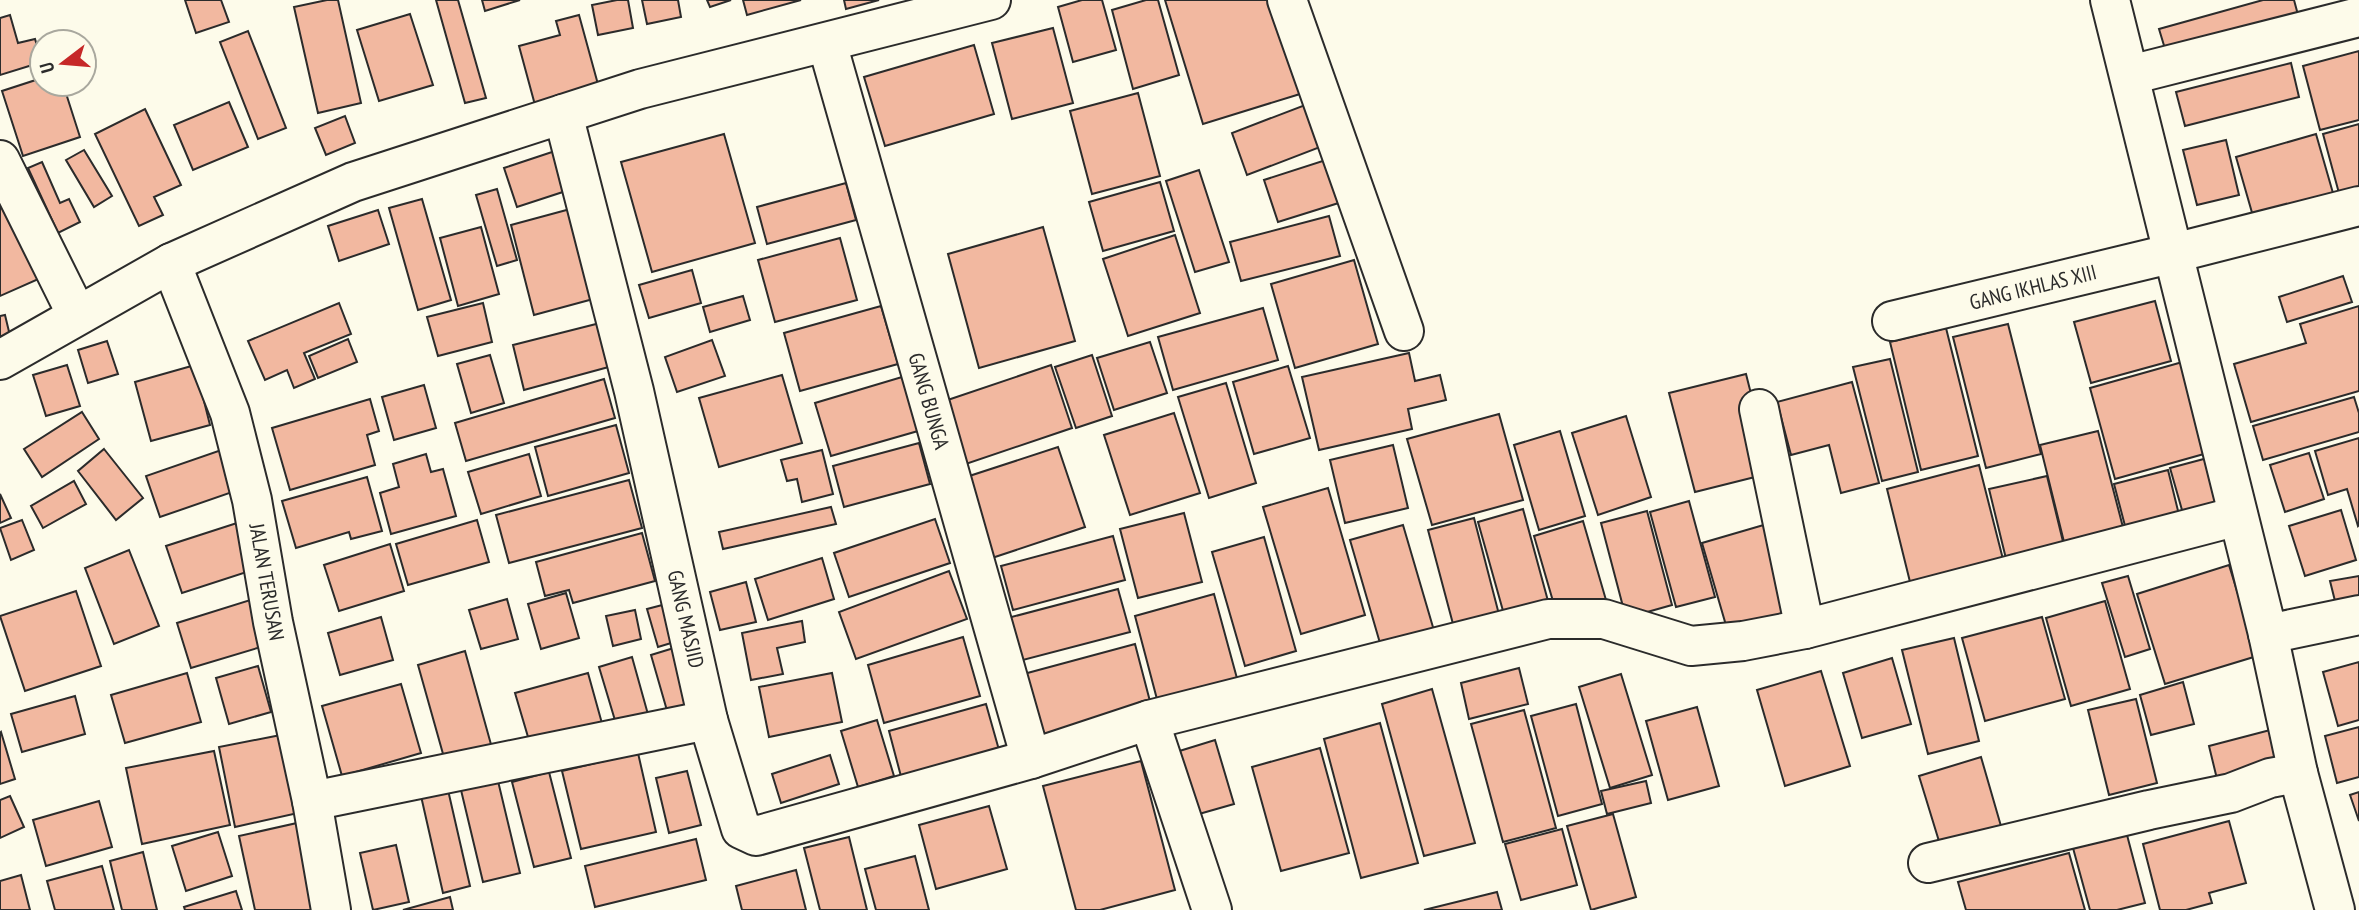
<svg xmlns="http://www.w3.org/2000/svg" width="2359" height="910" viewBox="0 0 2359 910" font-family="'PT Sans Narrow',sans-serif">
	<rect width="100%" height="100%" fill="#fdfbea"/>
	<g fill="#f2b8a0" stroke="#2b2b2b" stroke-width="2">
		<polygon points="185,0 221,0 229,22 196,33"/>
		<polygon points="327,0 338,0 361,103 318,113 294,7"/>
		<polygon points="436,0 458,0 486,98 465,103"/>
		<polygon points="482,0 520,0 485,11"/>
		<polygon points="617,0 628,0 633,28 598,35 592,5"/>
		<polygon points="642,0 678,0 681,17 647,24"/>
		<polygon points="707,0 731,0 710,7"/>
		<polygon points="743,0 801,0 747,15"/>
		<polygon points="844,0 879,0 846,9"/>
		<polygon points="1082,0 1102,0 1116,50 1073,62 1058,7"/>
		<polygon points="1146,0 1158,0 1179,75 1133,89 1112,10"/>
		<polygon points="1165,0 1271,0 1300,94 1203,124"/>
		<polygon points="2263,0 2294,0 2301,26 2169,62 2159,29"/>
		<polygon points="410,14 433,85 379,101 357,30"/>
		<polygon points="10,15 18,43 35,39 42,62 0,75 0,18"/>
		<polygon points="579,15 599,88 535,105 519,46 560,35 556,21"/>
		<polygon points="1053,28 1073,103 1012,119 992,43"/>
		<polygon points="248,31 286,128 258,139 220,42"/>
		<polygon points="974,45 994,114 885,146 864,77"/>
		<polygon points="2359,51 2359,120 2320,130 2303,66"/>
		<polygon points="2291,63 2299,97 2185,126 2176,92"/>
		<polygon points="42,78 42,84 63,84 80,137 23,156 2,91"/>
		<polygon points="1138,93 1160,176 1092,194 1070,111"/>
		<polygon points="229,102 248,147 193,170 174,125"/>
		<polygon points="1313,102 1328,144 1247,175 1232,133"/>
		<polygon points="145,109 181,185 154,197 163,215 139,226 95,134"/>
		<polygon points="345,116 355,143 326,155 315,128"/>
		<polygon points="2359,124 2359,204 2343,208 2323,134"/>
		<polygon points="724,134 755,243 652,272 621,162"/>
		<polygon points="2316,134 2337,207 2257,230 2236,157"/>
		<polygon points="2226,140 2239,195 2197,205 2183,150"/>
		<polygon points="561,149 575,188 517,207 504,168"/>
		<polygon points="84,150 112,196 94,207 66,160"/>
		<polygon points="1332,158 1345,201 1278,222 1264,180"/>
		<polygon points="42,162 60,203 69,199 80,222 58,233 28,168"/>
		<polygon points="1199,170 1229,262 1195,272 1166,181"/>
		<polygon points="1160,182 1174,231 1103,251 1089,202"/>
		<polygon points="0,183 43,277 0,296"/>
		<polygon points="846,183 856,220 767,244 757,207"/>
		<polygon points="497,189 517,260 497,266 476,195"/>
		<polygon points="422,199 451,300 418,310 389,208"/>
		<polygon points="585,205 608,295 534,315 511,225"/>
		<polygon points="378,210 389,244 339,261 328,226"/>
		<polygon points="1329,216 1340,256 1241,281 1230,242"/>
		<polygon points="481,227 499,294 458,306 440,238"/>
		<polygon points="1043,227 1075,341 979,368 948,254"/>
		<polygon points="1175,235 1200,313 1128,336 1103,259"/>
		<polygon points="840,238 857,300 775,322 758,260"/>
		<polygon points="1354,260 1378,344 1295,368 1271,284"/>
		<polygon points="692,270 701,303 649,318 639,285"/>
		<polygon points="2343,276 2352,302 2287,322 2279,297"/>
		<polygon points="743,296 750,320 710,332 703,307"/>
		<polygon points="2155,301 2171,361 2091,383 2074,322"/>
		<polygon points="339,303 351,334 304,353 315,379 294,388 287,370 265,380 248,341"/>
		<polygon points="483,303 492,342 438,356 427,317"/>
		<polygon points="881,306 898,364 800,391 784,333"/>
		<polygon points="2359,306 2359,391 2251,422 2234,364 2306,343 2300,324"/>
		<polygon points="1263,308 1278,360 1173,390 1158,337"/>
		<polygon points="5,315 11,340 0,342 0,316"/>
		<polygon points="604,322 616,365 524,390 513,345"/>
		<polygon points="2008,324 2041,454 1986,468 1953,337"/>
		<polygon points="1946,328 1978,456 1921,470 1890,342"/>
		<polygon points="348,339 357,362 318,378 309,356"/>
		<polygon points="712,340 725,376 677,392 665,357"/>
		<polygon points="107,341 118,374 88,383 78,350"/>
		<polygon points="1150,342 1167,393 1114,410 1097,358"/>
		<polygon points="1409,353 1415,381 1440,375 1446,400 1408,409 1412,429 1319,450 1302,377"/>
		<polygon points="490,355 504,403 471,413 457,364"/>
		<polygon points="1092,355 1112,416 1076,428 1055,367"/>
		<polygon points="1890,359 1918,472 1882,481 1853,367"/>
		<polygon points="2186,361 2211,452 2115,479 2090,388"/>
		<polygon points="67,365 80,406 46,416 33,375"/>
		<polygon points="195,365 210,425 151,441 135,382"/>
		<polygon points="1051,365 1072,428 951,469 930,406"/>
		<polygon points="1288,366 1310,438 1254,454 1233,382"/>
		<polygon points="1746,374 1771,473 1695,492 1669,393"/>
		<polygon points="782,375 802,443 719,467 699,398"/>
		<polygon points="902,377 918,431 831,456 815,403"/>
		<polygon points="604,379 615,418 466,461 455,423"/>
		<polygon points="1852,382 1879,483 1841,493 1829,445 1791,455 1777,402"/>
		<polygon points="1226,383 1256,483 1209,498 1178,397"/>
		<polygon points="424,385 436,428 394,440 382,397"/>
		<polygon points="2354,397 2359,413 2359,432 2263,460 2253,426"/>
		<polygon points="370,399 379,431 367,435 375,465 290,490 272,428"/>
		<polygon points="82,412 99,439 42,477 24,449"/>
		<polygon points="1174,413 1200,493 1130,515 1104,435"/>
		<polygon points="1499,414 1523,500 1432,525 1407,439"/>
		<polygon points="1626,416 1651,497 1598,515 1572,433"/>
		<polygon points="616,425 629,473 548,496 535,447"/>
		<polygon points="1560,431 1585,516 1539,530 1514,445"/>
		<polygon points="2098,431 2125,535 2066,550 2040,445"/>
		<polygon points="2359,438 2359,525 2358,526 2347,489 2328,495 2315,451"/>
		<polygon points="919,443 930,484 844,507 833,466"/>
		<polygon points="1393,445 1408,508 1345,523 1330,460"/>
		<polygon points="230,447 244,488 160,517 146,476"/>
		<polygon points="1058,447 1085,527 980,562 954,481"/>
		<polygon points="104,449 143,498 116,520 78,471"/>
		<polygon points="822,450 833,494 802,502 797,479 787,481 781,460"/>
		<polygon points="2309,453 2324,499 2285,512 2270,465"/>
		<polygon points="426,454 431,472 443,469 456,516 391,534 380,493 399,487 393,464"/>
		<polygon points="529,454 541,496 481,514 468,472"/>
		<polygon points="2215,456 2230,512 2186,524 2170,468"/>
		<polygon points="1979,465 2006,571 1913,594 1887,489"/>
		<polygon points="2168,470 2182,527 2129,541 2114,484"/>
		<polygon points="2047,476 2067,558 2009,571 1989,489"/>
		<polygon points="367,477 382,531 351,539 349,532 296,548 282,501"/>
		<polygon points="629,480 642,528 509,563 496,515"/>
		<polygon points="74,481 86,504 43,528 31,506"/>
		<polygon points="1328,488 1365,615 1301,634 1263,507"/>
		<polygon points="0,494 11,518 0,523"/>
		<polygon points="1689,501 1715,597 1676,607 1650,512"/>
		<polygon points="831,507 836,524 723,549 719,532"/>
		<polygon points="1523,509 1551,612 1507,625 1478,522"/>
		<polygon points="2341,510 2356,560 2305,576 2289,526"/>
		<polygon points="1647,511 1672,605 1626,618 1601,523"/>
		<polygon points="1184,513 1202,582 1138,598 1120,529"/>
		<polygon points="1474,518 1502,626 1457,639 1428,530"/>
		<polygon points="935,519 950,563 849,597 834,553"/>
		<polygon points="22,520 34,550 11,560 0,528"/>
		<polygon points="477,520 489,562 408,585 396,544"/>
		<polygon points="1583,521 1606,600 1557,615 1534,536"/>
		<polygon points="240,522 256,569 182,593 166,546"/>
		<polygon points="1767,524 1795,621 1730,639 1702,543"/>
		<polygon points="1403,525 1435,634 1382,650 1350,540"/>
		<polygon points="642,533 655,581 573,603 569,590 545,596 536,562"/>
		<polygon points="1113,536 1125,580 1013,610 1001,566"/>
		<polygon points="1264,537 1296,651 1245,666 1212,552"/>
		<polygon points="390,544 404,591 339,611 324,565"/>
		<polygon points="129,550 159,626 114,644 85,568"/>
		<polygon points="822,558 834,599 768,620 755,579"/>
		<polygon points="2229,565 2257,656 2165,684 2137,594"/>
		<polygon points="949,571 967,619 856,659 839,612"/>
		<polygon points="2128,576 2150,649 2125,657 2102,583"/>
		<polygon points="2359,576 2359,613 2339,617 2330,581"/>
		<polygon points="746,582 756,622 720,630 710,592"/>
		<polygon points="1118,589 1130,632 1015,662 1004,619"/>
		<polygon points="76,591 101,666 25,691 0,616"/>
		<polygon points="566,593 579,638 541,649 528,604"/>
		<polygon points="1214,594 1238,682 1158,703 1135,616"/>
		<polygon points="260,597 274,643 191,668 177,623"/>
		<polygon points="507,599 518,639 481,649 469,610"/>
		<polygon points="2105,601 2130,689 2071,706 2046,618"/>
		<polygon points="670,603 681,640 658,647 647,609"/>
		<polygon points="635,610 641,639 613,646 606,616"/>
		<polygon points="381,617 393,660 340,675 328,633"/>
		<polygon points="2042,617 2065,699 1985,721 1962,638"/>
		<polygon points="802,621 805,642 777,648 783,674 751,680 742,633"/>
		<polygon points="963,637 980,696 884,723 868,665"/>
		<polygon points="1954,638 1979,741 1928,754 1902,650"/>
		<polygon points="1135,644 1152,709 1038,741 1020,675"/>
		<polygon points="677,647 694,706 668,714 651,655"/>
		<polygon points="465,651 492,748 445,761 418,665"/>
		<polygon points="632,657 649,718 617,727 599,667"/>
		<polygon points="1892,658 1911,724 1862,738 1843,673"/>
		<polygon points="2359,662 2359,720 2338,726 2323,672"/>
		<polygon points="258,666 271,712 229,724 216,678"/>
		<polygon points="1519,668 1528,704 1469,719 1461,683"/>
		<polygon points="1821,671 1850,766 1785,786 1757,690"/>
		<polygon points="187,673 201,722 125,743 111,695"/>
		<polygon points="588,673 603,727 531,747 515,693"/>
		<polygon points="832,673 842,722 769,737 759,687"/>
		<polygon points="1621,674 1652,775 1610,788 1579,687"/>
		<polygon points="2183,682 2194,724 2151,735 2140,695"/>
		<polygon points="401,684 421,753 342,776 322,706"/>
		<polygon points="1432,689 1475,843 1424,856 1382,704"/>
		<polygon points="75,696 85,734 22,752 11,714"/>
		<polygon points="2136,699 2157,783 2109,795 2088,710"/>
		<polygon points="986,704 1001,757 903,784 889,731"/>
		<polygon points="1576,704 1602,804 1558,816 1531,716"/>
		<polygon points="1697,707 1719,786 1668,800 1646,721"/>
		<polygon points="1524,710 1556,828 1503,842 1471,724"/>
		<polygon points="877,720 894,776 858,787 841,731"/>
		<polygon points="1380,723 1418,863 1361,878 1324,739"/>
		<polygon points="2359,727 2359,777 2337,783 2325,736"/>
		<polygon points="2274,729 2282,763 2217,779 2209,746"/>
		<polygon points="1,732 15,779 0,784 0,733"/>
		<polygon points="291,733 307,811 235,827 219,747"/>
		<polygon points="1215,740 1234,804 1192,816 1173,753"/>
		<polygon points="1320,748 1349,853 1281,871 1252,767"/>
		<polygon points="214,751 230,825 142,844 126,768"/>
		<polygon points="638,753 656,832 581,849 562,771"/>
		<polygon points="830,755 839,784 781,803 772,774"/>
		<polygon points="1981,757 2003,833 1942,851 1919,776"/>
		<polygon points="1141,761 1175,890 1100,910 1076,910 1043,786"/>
		<polygon points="687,771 701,825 669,833 656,778"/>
		<polygon points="549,772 571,858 534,867 512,782"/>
		<polygon points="498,781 520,873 483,882 461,790"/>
		<polygon points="1646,781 1651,803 1607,814 1601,791"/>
		<polygon points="448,790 470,886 443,893 421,796"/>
		<polygon points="2359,792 2359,821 2350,795"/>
		<polygon points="10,796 24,827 0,838 0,800"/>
		<polygon points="99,801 112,847 46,866 33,820"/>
		<polygon points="989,806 1007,869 936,889 919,825"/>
		<polygon points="1613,814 1636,897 1591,910 1567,826"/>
		<polygon points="2229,821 2246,883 2209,893 2212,903 2186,910 2160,910 2143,844"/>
		<polygon points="297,823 322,910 255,910 239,836"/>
		<polygon points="1562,829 1577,885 1521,900 1505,844"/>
		<polygon points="218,832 232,876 186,891 172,846"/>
		<polygon points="2127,835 2145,903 2117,910 2090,910 2073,848"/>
		<polygon points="849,837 867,910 820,910 804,848"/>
		<polygon points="696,839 706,880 595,907 585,866"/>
		<polygon points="396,845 409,902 373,910 360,853"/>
		<polygon points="143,852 157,910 122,910 110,861"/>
		<polygon points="2069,853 2085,910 1966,910 1958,882"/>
		<polygon points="915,856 929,910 876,910 865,869"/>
		<polygon points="102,866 114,910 55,910 47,881"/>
		<polygon points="796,870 806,910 742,910 736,886"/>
		<polygon points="21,875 30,910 0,910 0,881"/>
		<polygon points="236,891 242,910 185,910 184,907"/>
		<polygon points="1497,892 1502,910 1424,910"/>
		<polygon points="450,897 453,910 403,910"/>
	</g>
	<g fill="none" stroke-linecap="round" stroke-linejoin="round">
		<g stroke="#2b2b2b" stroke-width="42">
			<g id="minor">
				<polyline points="1287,0 1404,331"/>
				<polyline points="2110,0 2268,634 2298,773 2335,910"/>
				<polyline points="827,43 1031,759"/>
				<polyline points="2130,75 2359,17"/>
				<polyline points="563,114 634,391 708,720 741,829 756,836 1031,759 1149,720 1548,619 1604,619 1691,646 1743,641 1805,629 2238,516"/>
				<polyline points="0,160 77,315"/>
				<polyline points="171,263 230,413 252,500 273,622 312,801 331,910"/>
				<polyline points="1892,321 2174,253 2359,206"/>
				<polyline points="0,360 171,263 353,182 640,89 991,0"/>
				<polyline points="1759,409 1805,629"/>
				<polyline points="2268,634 2359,615"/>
				<polyline points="1149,720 1212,910"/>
				<polyline points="312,801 708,720"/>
				<polyline points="1928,863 2149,810 2231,793 2270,778 2298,773"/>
			</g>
		</g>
		<use href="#minor" stroke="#fdfbea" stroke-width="38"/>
	</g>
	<g text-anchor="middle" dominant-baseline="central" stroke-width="5" stroke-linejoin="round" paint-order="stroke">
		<g font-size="21" fill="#2b2b2b" stroke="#fdfbea">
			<text transform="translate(2033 287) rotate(-14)">GANG IKHLAS XIII</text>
			<text transform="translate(929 401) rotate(74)">GANG BUNGA</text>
			<text transform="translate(267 582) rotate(80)">JALAN TERUSAN</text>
			<text transform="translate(686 619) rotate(77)">GANG MASJID</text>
		</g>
	</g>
	<g transform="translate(63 63) rotate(254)"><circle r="33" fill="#fdfbea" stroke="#a9a89e" stroke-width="2"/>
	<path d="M0-5L12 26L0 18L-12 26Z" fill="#c62828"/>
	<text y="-10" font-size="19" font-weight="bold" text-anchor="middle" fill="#2b2b2b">U</text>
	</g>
</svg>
